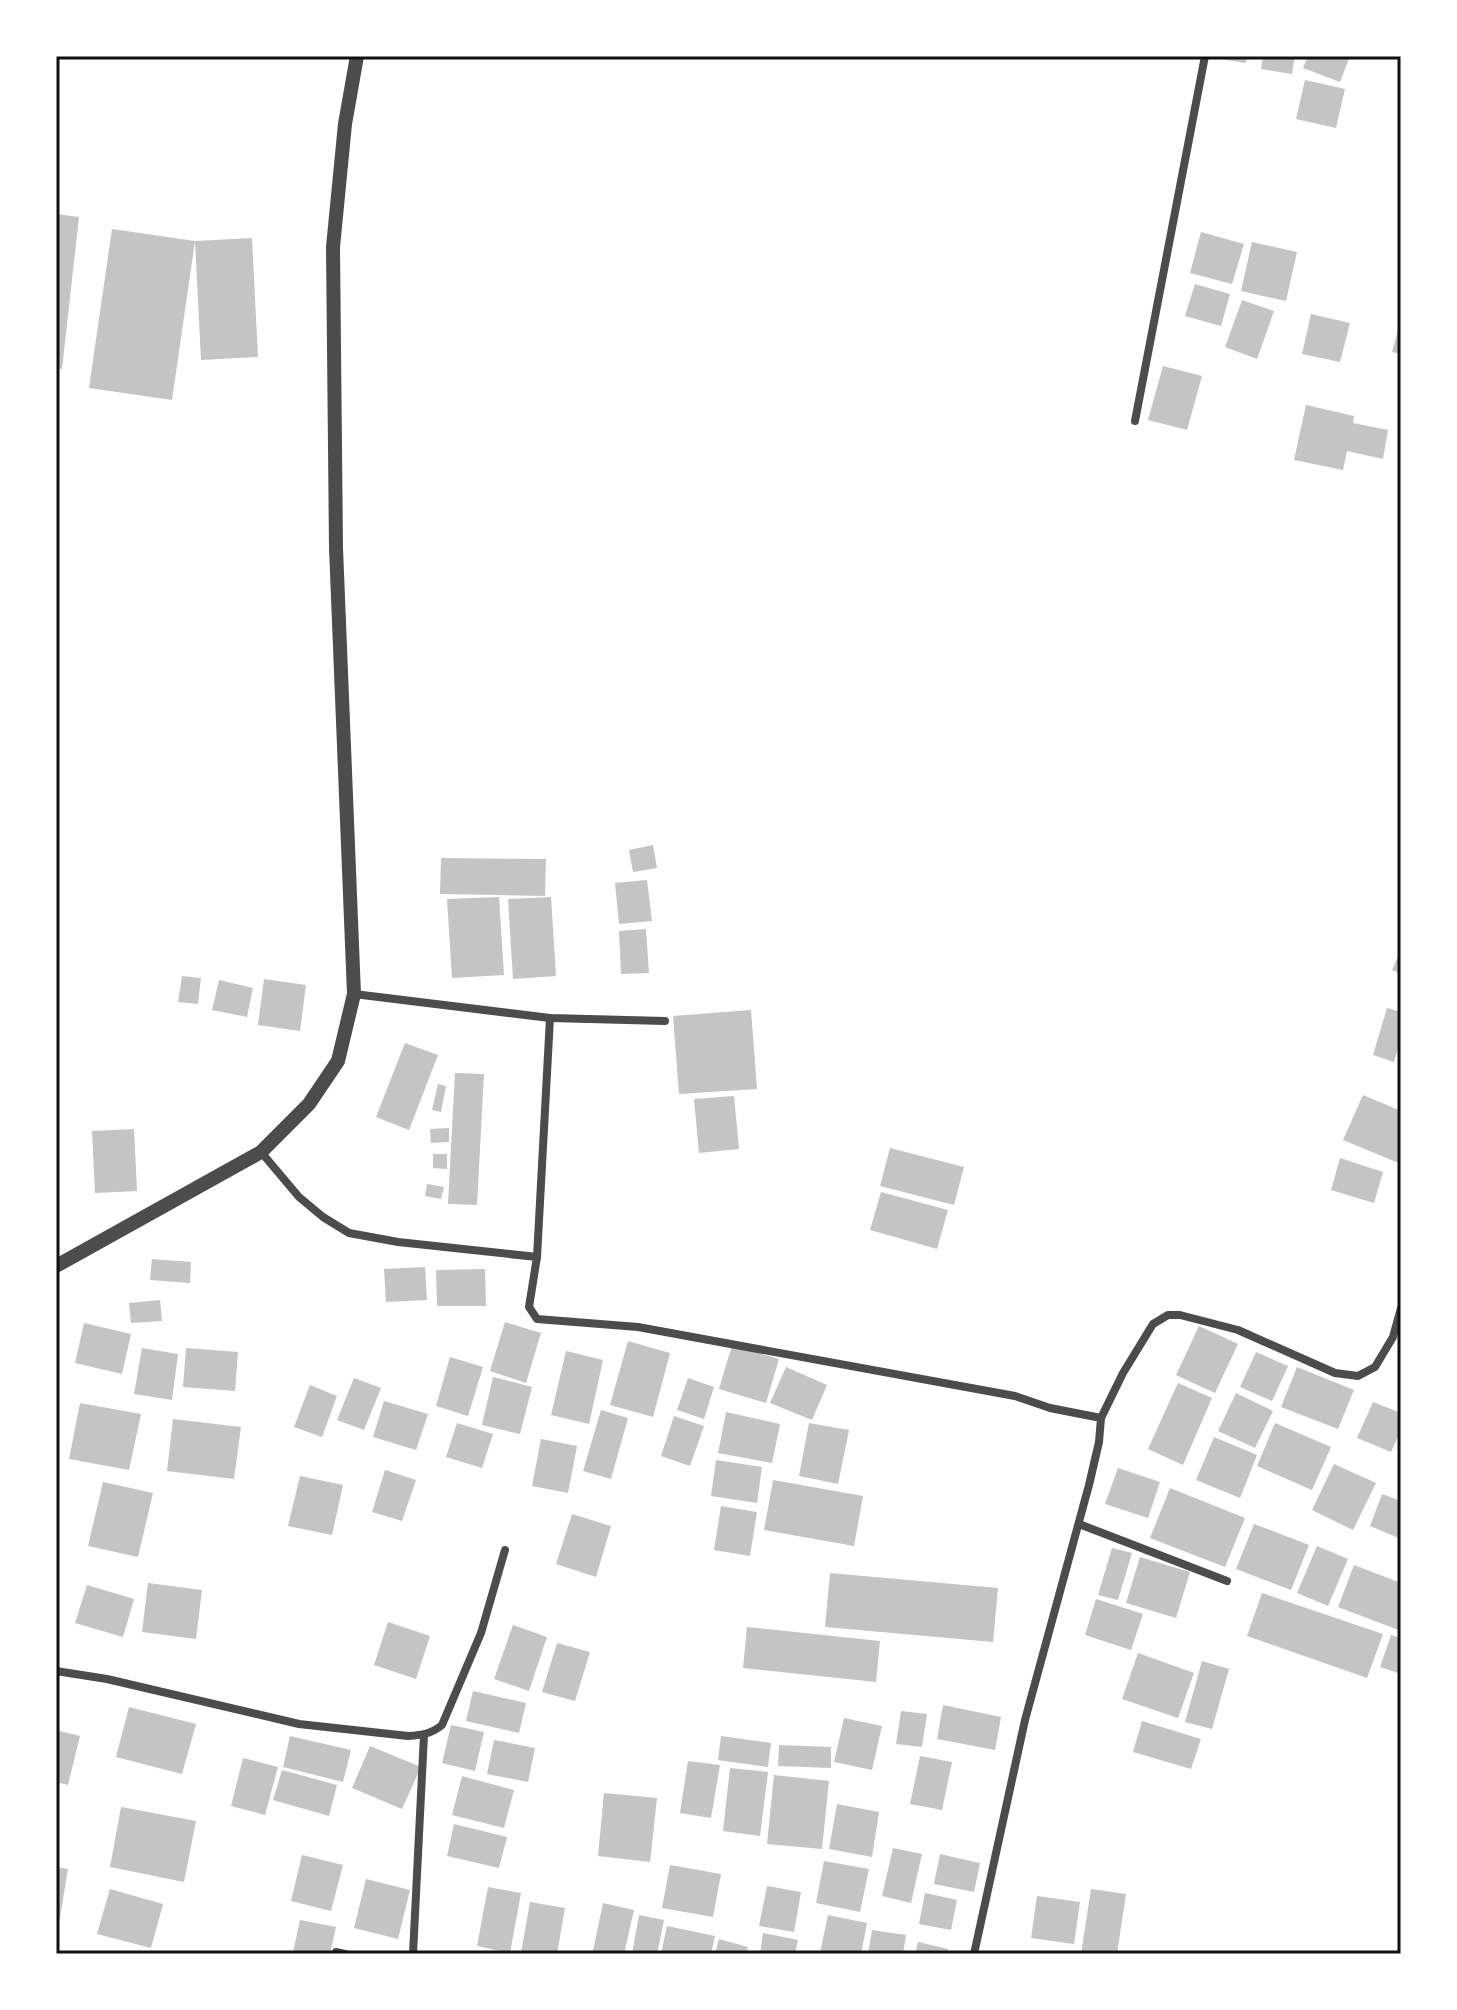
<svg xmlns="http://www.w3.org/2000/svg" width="1457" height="2010" viewBox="0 0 1457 2010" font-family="Signika,sans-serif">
	<rect width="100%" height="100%" fill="#fff"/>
	<g fill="#c4c4c4">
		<polygon points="1221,56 1247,56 1246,63 1221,59"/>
		<polygon points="1263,56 1295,56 1292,74 1261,69"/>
		<polygon points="1308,56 1350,56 1340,82 1303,68"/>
		<polygon points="1305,80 1345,89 1336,128 1296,119"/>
		<polygon points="56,214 79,217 62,369 56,368"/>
		<polygon points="112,229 195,241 252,238 258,357 201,360 195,241 172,400 89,388"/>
		<polygon points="1201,232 1244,244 1232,284 1190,273"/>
		<polygon points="1252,242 1297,252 1286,301 1241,291"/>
		<polygon points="1195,284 1230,294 1221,326 1185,316"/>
		<polygon points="1242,300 1274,311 1257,359 1225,347"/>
		<polygon points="1311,314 1350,323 1340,362 1302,354"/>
		<polygon points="1400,323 1401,323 1401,354 1392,352"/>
		<polygon points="1163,366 1202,376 1187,430 1148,420"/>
		<polygon points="1306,405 1354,416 1353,423 1388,430 1383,459 1347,451 1343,470 1294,460"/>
		<polygon points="653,845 657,868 633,872 629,850"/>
		<polygon points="441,858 546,859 545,896 440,894"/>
		<polygon points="647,880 652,921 619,924 615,883"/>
		<polygon points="499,897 504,975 452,978 447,899"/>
		<polygon points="551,897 556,976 513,979 508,899"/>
		<polygon points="646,929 649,973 621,974 619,931"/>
		<polygon points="1401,949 1401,974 1392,970"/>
		<polygon points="182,976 201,978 198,1004 178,1002"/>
		<polygon points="264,979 306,985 300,1031 258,1025"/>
		<polygon points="219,980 253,988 247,1017 212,1010"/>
		<polygon points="1387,1008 1401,1012 1401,1038 1394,1062 1373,1055"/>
		<polygon points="751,1010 757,1089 679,1094 673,1016"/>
		<polygon points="405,1043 438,1055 409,1130 376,1117"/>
		<polygon points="455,1073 484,1074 477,1205 448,1204"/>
		<polygon points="438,1084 446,1086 441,1112 432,1110"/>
		<polygon points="1363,1095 1401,1111 1401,1164 1343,1140"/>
		<polygon points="734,1096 739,1149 699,1153 694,1099"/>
		<polygon points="449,1128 449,1142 431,1143 430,1129"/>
		<polygon points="134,1129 137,1191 95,1193 92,1131"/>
		<polygon points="890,1148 964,1167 954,1205 880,1186"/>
		<polygon points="433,1154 447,1154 447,1169 433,1168"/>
		<polygon points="1340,1158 1383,1172 1374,1203 1331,1190"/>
		<polygon points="427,1184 444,1187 441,1199 425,1196"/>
		<polygon points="881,1192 948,1210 937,1249 870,1230"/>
		<polygon points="152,1259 191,1262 190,1283 150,1280"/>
		<polygon points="425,1267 427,1300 386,1302 384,1269"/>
		<polygon points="485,1269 486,1306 437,1306 436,1270"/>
		<polygon points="160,1300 162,1321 131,1323 129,1303"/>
		<polygon points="505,1322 541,1333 526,1383 490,1371"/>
		<polygon points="84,1323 131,1334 122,1374 75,1363"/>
		<polygon points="1199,1326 1238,1344 1215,1393 1176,1375"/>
		<polygon points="628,1341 670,1353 653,1417 610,1405"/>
		<polygon points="732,1345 779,1359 766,1403 719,1389"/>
		<polygon points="142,1348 178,1354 172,1400 134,1394"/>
		<polygon points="186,1348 238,1352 235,1391 183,1387"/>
		<polygon points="566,1351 603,1360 589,1424 551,1415"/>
		<polygon points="1256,1352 1288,1366 1272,1401 1240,1387"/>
		<polygon points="450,1357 483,1367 468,1416 436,1406"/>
		<polygon points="786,1367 827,1385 812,1420 770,1403"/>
		<polygon points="1297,1367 1354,1390 1338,1429 1281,1407"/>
		<polygon points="493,1377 532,1387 520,1434 482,1425"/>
		<polygon points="354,1378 381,1388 364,1430 337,1420"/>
		<polygon points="688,1378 714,1387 704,1419 677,1410"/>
		<polygon points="1178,1383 1212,1398 1183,1465 1148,1449"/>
		<polygon points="310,1385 337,1396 322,1437 294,1427"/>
		<polygon points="1236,1393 1273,1411 1255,1448 1218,1431"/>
		<polygon points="384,1401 428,1414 416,1450 373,1437"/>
		<polygon points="1373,1402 1401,1413 1401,1430 1391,1452 1357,1438"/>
		<polygon points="80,1403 141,1414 129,1470 69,1459"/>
		<polygon points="601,1410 628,1418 611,1479 583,1471"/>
		<polygon points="726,1412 780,1424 772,1463 718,1453"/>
		<polygon points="674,1416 704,1426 690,1466 661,1456"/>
		<polygon points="173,1419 241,1427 234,1479 167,1471"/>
		<polygon points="457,1423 493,1434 482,1468 446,1457"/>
		<polygon points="809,1423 849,1430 838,1484 799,1476"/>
		<polygon points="1275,1423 1331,1447 1312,1490 1257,1466"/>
		<polygon points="1214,1437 1257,1455 1240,1498 1196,1480"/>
		<polygon points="541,1439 577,1446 568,1493 532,1486"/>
		<polygon points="716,1460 762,1467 757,1503 711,1496"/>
		<polygon points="1334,1464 1376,1483 1353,1530 1312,1510"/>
		<polygon points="1118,1468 1160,1482 1148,1518 1105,1504"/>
		<polygon points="385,1470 416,1480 402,1521 372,1512"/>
		<polygon points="300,1476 343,1485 332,1535 288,1526"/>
		<polygon points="773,1480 863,1496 854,1546 764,1530"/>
		<polygon points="103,1482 153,1493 138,1557 88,1546"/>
		<polygon points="1170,1488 1245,1518 1225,1567 1150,1538"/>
		<polygon points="1382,1494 1401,1501 1401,1539 1370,1526"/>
		<polygon points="721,1506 757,1512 750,1556 714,1550"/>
		<polygon points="572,1514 611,1526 596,1577 556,1564"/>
		<polygon points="1254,1524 1309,1545 1291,1590 1236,1569"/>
		<polygon points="1317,1546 1348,1559 1328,1606 1297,1593"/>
		<polygon points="1112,1548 1132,1553 1118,1600 1098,1595"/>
		<polygon points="1140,1557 1190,1572 1176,1618 1126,1603"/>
		<polygon points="1354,1565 1401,1583 1401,1631 1338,1607"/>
		<polygon points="830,1573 998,1588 993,1642 825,1627"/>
		<polygon points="148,1583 202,1590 196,1639 142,1632"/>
		<polygon points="87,1585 134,1599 123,1637 75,1623"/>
		<polygon points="1262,1593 1383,1634 1367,1678 1247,1636"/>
		<polygon points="1096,1599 1143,1614 1131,1650 1085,1635"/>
		<polygon points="388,1622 430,1636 416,1679 374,1665"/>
		<polygon points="513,1625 547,1637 529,1691 494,1679"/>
		<polygon points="747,1627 880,1641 876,1682 743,1668"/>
		<polygon points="1391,1635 1401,1638 1401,1674 1380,1667"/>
		<polygon points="557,1643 590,1652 575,1701 542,1692"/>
		<polygon points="1138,1653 1194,1673 1178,1718 1122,1699"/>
		<polygon points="1202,1661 1229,1669 1212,1729 1185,1722"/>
		<polygon points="473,1691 526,1703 519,1733 466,1721"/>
		<polygon points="943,1705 1001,1717 995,1750 937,1739"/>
		<polygon points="129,1707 196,1724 182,1774 116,1757"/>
		<polygon points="901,1711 927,1714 922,1747 896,1744"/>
		<polygon points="844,1718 882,1726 872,1770 834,1762"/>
		<polygon points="1142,1721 1201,1739 1191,1769 1133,1752"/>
		<polygon points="451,1725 484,1732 475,1771 442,1763"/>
		<polygon points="56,1730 80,1736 68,1785 56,1782"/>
		<polygon points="290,1736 351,1750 343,1782 283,1767"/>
		<polygon points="721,1736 771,1743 768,1767 718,1760"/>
		<polygon points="494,1740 535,1748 528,1782 487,1774"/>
		<polygon points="779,1745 831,1747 831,1768 778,1766"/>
		<polygon points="370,1746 421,1767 402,1809 352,1788"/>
		<polygon points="920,1756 952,1762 942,1810 910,1804"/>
		<polygon points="243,1758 278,1767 265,1815 231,1806"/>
		<polygon points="688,1761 720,1765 711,1818 680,1813"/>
		<polygon points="730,1768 768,1772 760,1836 723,1831"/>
		<polygon points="282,1770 337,1785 329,1816 273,1800"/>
		<polygon points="774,1775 829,1781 822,1849 767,1844"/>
		<polygon points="462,1776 514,1790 504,1828 452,1815"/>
		<polygon points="604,1793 657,1798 650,1862 598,1856"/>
		<polygon points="837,1804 879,1812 872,1857 829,1849"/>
		<polygon points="121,1807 196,1821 184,1882 110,1867"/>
		<polygon points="454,1824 507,1837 499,1868 447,1856"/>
		<polygon points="893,1848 922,1854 911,1903 882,1896"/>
		<polygon points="940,1854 980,1863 974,1892 934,1884"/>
		<polygon points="302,1855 343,1865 331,1911 291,1901"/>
		<polygon points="824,1861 869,1869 860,1912 816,1903"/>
		<polygon points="670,1865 721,1874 713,1917 662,1908"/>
		<polygon points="56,1867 68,1869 58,1930 56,1930"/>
		<polygon points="366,1879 410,1890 398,1939 354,1928"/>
		<polygon points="767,1886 801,1892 794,1932 759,1926"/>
		<polygon points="488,1887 521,1893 510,1953 477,1946"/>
		<polygon points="110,1889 163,1904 151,1948 97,1934"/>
		<polygon points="1091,1889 1126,1894 1117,1954 1081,1954"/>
		<polygon points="925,1893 957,1900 951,1930 919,1924"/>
		<polygon points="1037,1896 1080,1902 1074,1944 1031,1938"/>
		<polygon points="530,1902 565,1908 557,1954 521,1953"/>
		<polygon points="603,1903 634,1910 624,1954 609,1954 593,1951"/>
		<polygon points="639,1915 664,1920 657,1954 632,1954"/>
		<polygon points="828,1915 867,1923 861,1954 820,1953"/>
		<polygon points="300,1920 336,1927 330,1954 302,1954 293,1952"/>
		<polygon points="667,1926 715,1936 711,1954 661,1954"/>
		<polygon points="872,1930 906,1935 903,1954 868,1954"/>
		<polygon points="763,1933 798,1940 795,1954 760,1954"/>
		<polygon points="719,1939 748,1947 746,1954 715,1954"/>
		<polygon points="918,1942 948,1949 947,1954 915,1954"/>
	</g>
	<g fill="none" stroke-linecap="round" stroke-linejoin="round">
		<g stroke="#4c4c4c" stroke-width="8">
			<polyline points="1135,421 1205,56"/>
			<polyline points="354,994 550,1018 665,1021"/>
			<polyline points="261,1152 299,1197 323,1217 349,1233 398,1242 537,1257 529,1307 537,1319 638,1327 1015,1396 1050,1408 1101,1418 1099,1442 1089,1485 1025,1720 974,1954"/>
			<polyline points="537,1257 550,1018"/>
			<polyline points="1101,1418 1123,1373 1153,1324 1168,1315 1180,1315 1238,1330 1335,1373 1358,1376 1375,1367 1393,1337 1401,1308"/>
			<polyline points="1079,1524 1227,1581"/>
			<path d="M 56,1671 L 107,1679 L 299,1724 L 408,1736 C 422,1735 431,1734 442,1725 L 481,1633 L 505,1550"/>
			<polyline points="336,1952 345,1954"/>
			<polyline points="413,1954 424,1735"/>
		</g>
		<polyline stroke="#4c4c4c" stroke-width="14" points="56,1266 261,1152 309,1104 338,1061 354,994 336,548 333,247 345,124 357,56"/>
	</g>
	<rect width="1457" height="2010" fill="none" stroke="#ffffff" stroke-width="116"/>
	<rect x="58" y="58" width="1341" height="1894" fill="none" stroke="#111" stroke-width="3"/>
</svg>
